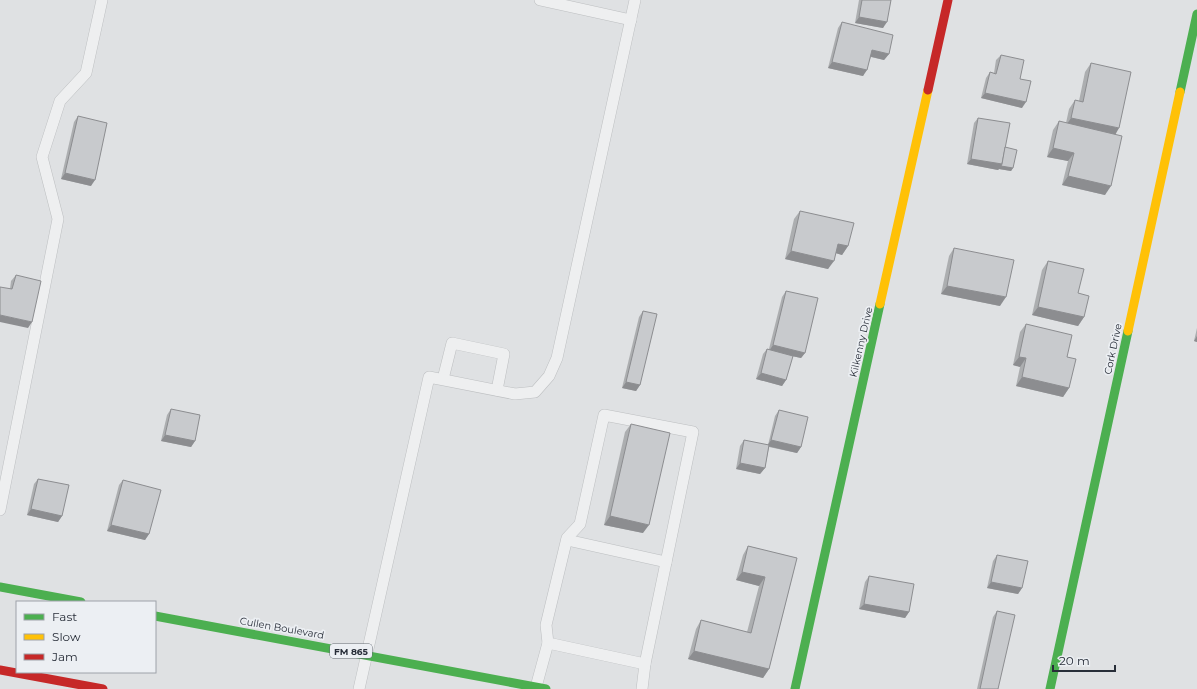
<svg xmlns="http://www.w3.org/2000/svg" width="1197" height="689" viewBox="0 0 1197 689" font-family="Montserrat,sans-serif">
	<rect width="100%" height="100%" fill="#dfe1e3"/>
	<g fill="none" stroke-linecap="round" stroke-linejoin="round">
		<g stroke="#bdbfc1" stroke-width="12">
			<g id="lane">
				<polyline points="540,0 631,20"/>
				<polyline points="443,379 452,343 504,354 497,390"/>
				<polyline points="0,510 58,219 42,157 60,101 86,73 102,0"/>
				<polyline points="567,540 666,562"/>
				<polyline points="548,643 546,625 567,538 580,524 604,415 693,432 645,664"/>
				<polyline points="536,687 548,643 645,664 642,689"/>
				<polyline points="359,689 429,377 515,394 535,392 549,376 557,358 635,0"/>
			</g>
		</g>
		<use href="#lane" stroke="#eeeff0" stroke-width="11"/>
		<g stroke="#4caf50" stroke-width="9">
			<polyline points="1180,92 1197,14"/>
			<polyline points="0,587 81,602"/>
			<polyline points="155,616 546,689"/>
			<polyline points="795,689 880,304"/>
			<polyline points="1050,689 1128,331"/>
		</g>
		<g stroke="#ffc107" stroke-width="9">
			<polyline points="880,304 928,90"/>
			<polyline points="1128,331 1180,92"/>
		</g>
		<g stroke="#c62828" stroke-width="9">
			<polyline points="928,90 948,0"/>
			<polyline points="0,670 103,689"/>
		</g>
	</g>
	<g fill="#acaeb0">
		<polygon points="859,0 891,0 883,28 855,23"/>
		<polygon points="842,22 889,54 884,60 871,57 863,76 828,68 838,28"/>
		<polygon points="1001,55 1020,79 1022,108 981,98 986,78 990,72 994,73 996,60"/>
		<polygon points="1091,63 1115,135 1105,195 1062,185 1068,161 1047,157 1053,130 1059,121 1066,123 1069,109 1075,100 1079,101 1085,72"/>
		<polygon points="78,116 91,186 61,179 74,122"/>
		<polygon points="978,118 1005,147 1013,168 1011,171 999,169 998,170 967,164 974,123"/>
		<polygon points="800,211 848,246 842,255 836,253 828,269 785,259 794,219"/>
		<polygon points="954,248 1000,306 941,294 949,256"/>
		<polygon points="1048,261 1084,317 1078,326 1032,315 1042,270"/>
		<polygon points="16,275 28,328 10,289 11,281"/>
		<polygon points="786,291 805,353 801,358 792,356 786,380 782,386 756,379 763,354 767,349 769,349 782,297"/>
		<polygon points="643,311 640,385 636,391 622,388 639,317"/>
		<polygon points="1026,324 1067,357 1069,388 1063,397 1016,386 1020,367 1013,365 1020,332"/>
		<polygon points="1197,328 1197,342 1194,341"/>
		<polygon points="171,409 195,441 191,447 161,441 167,415"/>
		<polygon points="779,410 801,447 797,453 769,447 765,468 760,474 736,469 740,446 744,440 768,445 775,416"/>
		<polygon points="631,424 643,533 604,525 625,432"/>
		<polygon points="38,479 62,516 58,522 27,515 34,484"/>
		<polygon points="123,480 149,534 145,540 107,531 119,485"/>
		<polygon points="748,546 797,558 769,669 763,678 688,659 696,629 701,620 747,632 759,586 736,580 743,555"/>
		<polygon points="997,555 1022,588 1018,594 987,588 993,561"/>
		<polygon points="869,576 909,612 905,618 859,609 865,582"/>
		<polygon points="997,611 998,689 977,689 993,617"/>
	</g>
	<g fill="#8c8d90">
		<polygon points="859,17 887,22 883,28 855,23"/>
		<polygon points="872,50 889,54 884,60 868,56"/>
		<polygon points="832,62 867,70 863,76 828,68"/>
		<polygon points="985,93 1026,102 1022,108 981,98"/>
		<polygon points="1071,118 1119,128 1114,137 1065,127"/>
		<polygon points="1053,148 1074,153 1068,161 1047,157"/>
		<polygon points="971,159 1002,164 1013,168 1011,171 999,169 998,170 967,164"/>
		<polygon points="65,173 95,180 91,186 61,179"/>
		<polygon points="1068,176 1111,186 1105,195 1062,185"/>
		<polygon points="838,244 848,246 842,255 832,252"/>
		<polygon points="791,251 834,261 828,269 785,259"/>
		<polygon points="947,286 1006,297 1000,306 941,294"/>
		<polygon points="1038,307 1084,317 1078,326 1032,315"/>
		<polygon points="0,315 32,322 28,328 0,322"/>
		<polygon points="1197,336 1197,342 1194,341"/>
		<polygon points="773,345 805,353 801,358 769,351"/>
		<polygon points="1019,357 1026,358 1020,367 1013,365"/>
		<polygon points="761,373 786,380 782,386 756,379"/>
		<polygon points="1022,377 1069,388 1063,397 1016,386"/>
		<polygon points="626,382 640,385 636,391 622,388"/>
		<polygon points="165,435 195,441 191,447 161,441"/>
		<polygon points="771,440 801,447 797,453 767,446"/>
		<polygon points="740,463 765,468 760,474 736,469"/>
		<polygon points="31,509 62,516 58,522 27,515"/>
		<polygon points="610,516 649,525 643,533 604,525"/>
		<polygon points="111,525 149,534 145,540 107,531"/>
		<polygon points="742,572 765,577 759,586 736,580"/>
		<polygon points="991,582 1022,588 1018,594 987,588"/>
		<polygon points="864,604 909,612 905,618 859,609"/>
		<polygon points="694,651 769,669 763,678 688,659"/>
	</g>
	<g fill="#c8cacd" stroke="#8c8d90">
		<polygon points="862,0 891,0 887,22 859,17"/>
		<polygon points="842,22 893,35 889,54 872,50 867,70 832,62"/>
		<polygon points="1001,55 1024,60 1020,79 1031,81 1026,102 985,93 990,72 996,74"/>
		<polygon points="1091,63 1131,72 1119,128 1071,118 1075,100 1083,102"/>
		<polygon points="78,116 107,123 95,180 65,173"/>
		<polygon points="978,118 1010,123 1002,164 971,159"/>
		<polygon points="1059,121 1122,136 1111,186 1068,176 1074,153 1053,148"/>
		<polygon points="1005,147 1017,150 1013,168 1001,166 1002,164"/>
		<polygon points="800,211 854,223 848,246 838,244 834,261 791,251"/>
		<polygon points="954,248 1014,260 1006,297 947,286"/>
		<polygon points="1048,261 1084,269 1078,293 1089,296 1084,317 1038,307"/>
		<polygon points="16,275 41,281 32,322 0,315 0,287 12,289"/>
		<polygon points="786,291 818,298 805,353 773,345"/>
		<polygon points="643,311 657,314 640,385 626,382"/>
		<polygon points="1026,324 1072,335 1067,357 1076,359 1069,388 1022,377 1026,358 1019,357"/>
		<polygon points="767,349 793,356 786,380 761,373"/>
		<polygon points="171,409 200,415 195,441 165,435"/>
		<polygon points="779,410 808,417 801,447 771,440"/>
		<polygon points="631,424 670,433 649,525 610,516"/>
		<polygon points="744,440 769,445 765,468 740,463"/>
		<polygon points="38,479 69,485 62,516 31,509"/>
		<polygon points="123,480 161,490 149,534 111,525"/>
		<polygon points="748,546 797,558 769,669 694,651 701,620 751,633 765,577 742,572"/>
		<polygon points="997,555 1028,561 1022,588 991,582"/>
		<polygon points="869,576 914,584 909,612 864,604"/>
		<polygon points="997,611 1015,615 998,689 980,689"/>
	</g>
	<g text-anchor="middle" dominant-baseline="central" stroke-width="3.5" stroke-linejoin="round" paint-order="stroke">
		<rect fill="#eceff3" stroke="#636871" stroke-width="1" x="330" y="644" width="42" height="14" rx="3"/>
		<g font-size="9" font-weight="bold" fill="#282e39">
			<text x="351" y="651">FM 865</text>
		</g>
		<g font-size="10" fill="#282e39" stroke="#eceff3">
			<text transform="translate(861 342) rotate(-77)">Kilkenny Drive</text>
			<text transform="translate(1113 349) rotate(-78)">Cork Drive</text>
			<text transform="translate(282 628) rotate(10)">Cullen Boulevard</text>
		</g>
	</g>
	<rect x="16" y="601" width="140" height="72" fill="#eceff3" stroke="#9ea2a9"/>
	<rect x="24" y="614" width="20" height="6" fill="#4caf50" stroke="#9ea2a9"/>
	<text x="52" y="621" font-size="12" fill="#282e39">Fast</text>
	<rect x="24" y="634" width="20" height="6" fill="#ffc107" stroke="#9ea2a9"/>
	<text x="52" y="641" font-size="12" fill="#282e39">Slow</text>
	<rect x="24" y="654" width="20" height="6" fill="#c62828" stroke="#9ea2a9"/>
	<text x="52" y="661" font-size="12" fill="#282e39">Jam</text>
	<path d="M1053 665v6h62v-6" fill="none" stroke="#282e39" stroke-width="2"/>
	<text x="1059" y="665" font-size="12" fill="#282e39" stroke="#eceff3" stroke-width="3" paint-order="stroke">20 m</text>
</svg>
